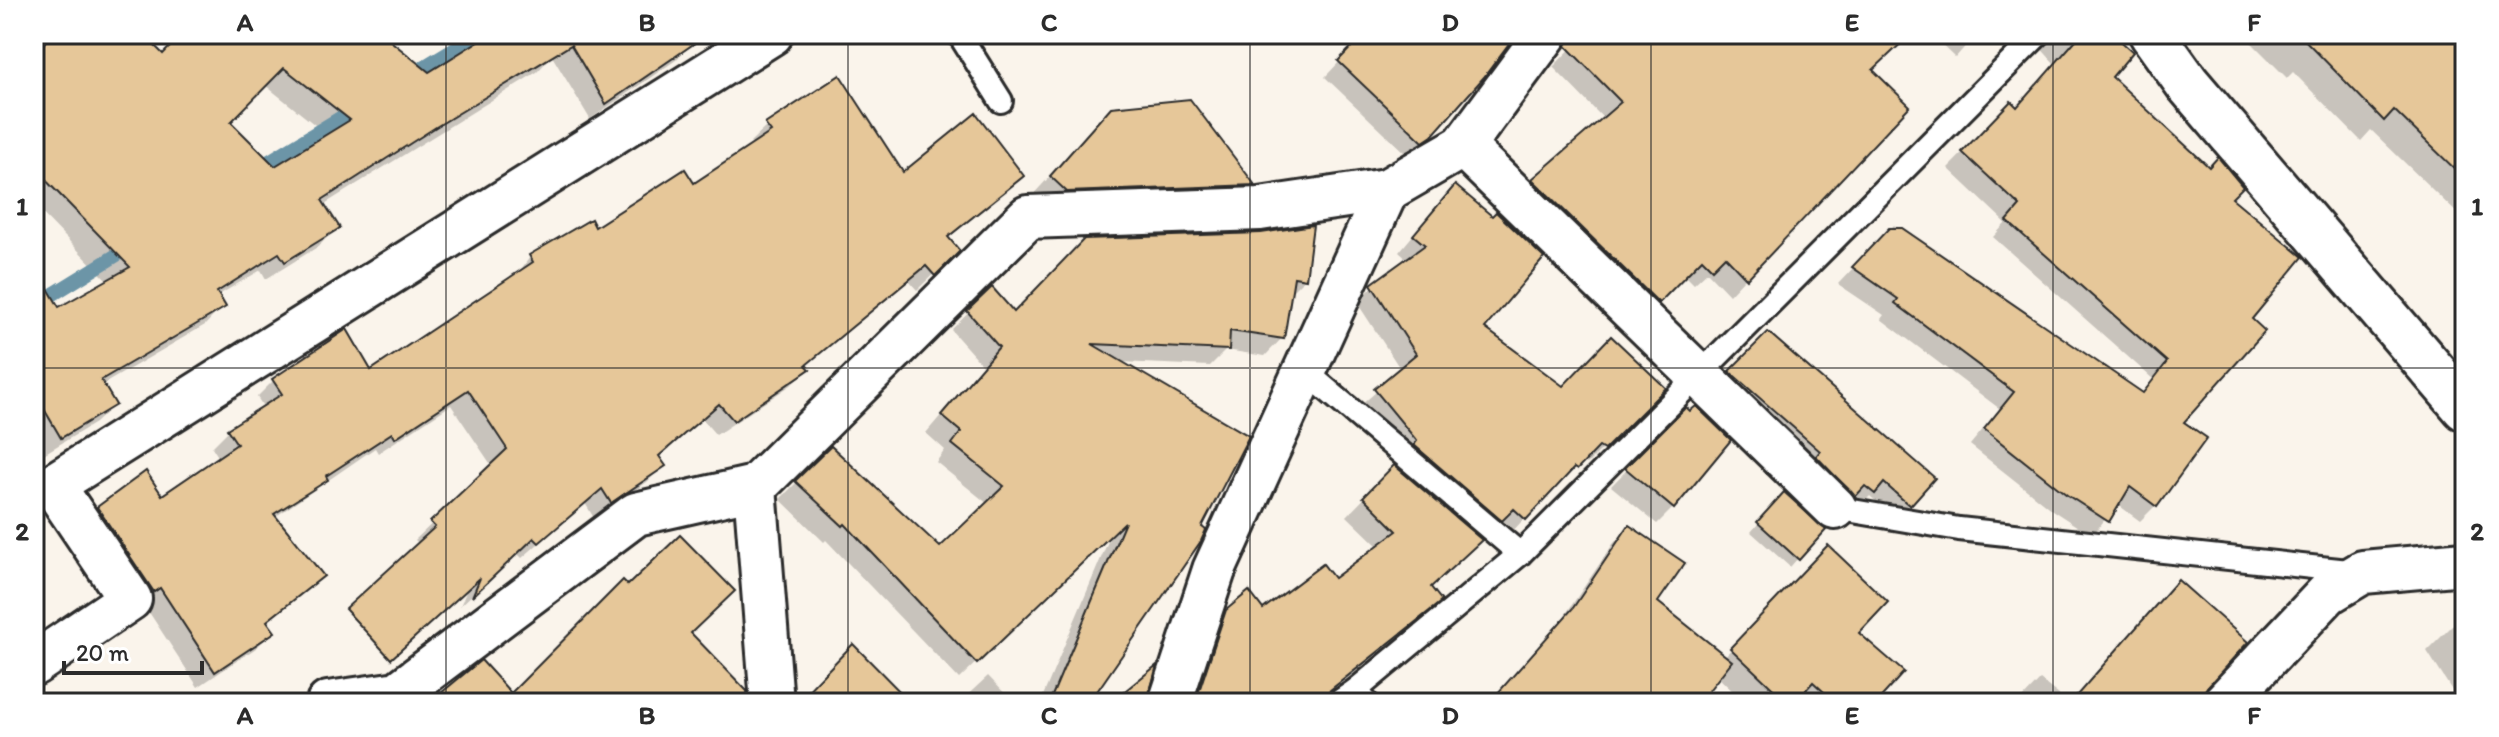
<svg xmlns="http://www.w3.org/2000/svg" width="2499" height="737" viewBox="0 0 2499 737" font-family="Itim,sans-serif">
	<rect width="100%" height="100%" fill="#faf4eb"/>
	<filter id="ink" filterUnits="userSpaceOnUse"><feTurbulence type="fractalNoise" baseFrequency=".0125" numOctaves="2"/><feDisplacementMap in="SourceGraphic" scale="16" xChannelSelector="R" yChannelSelector="G"/><feConvolveMatrix kernelMatrix="1 2 1 2 8 2 1 2 1" color-interpolation-filters="sRGB"/></filter>
	<g filter="url(#ink)">
		<g fill="#0003" fill-rule="evenodd">
			<path d="M 56,34 L 140,34 L 163,57 L 184,34 L 379,34 L 429,74 L 494,34 L 699,34 L 676,60 L 590,119 L 552,56 L 537,72 L 323,205 L 337,227 L 319,246 L 266,279 L 261,270 L 217,296 L 223,306 L 205,325 L 102,385 L 114,405 L 95,423 L 42,455 L 34,441 L 34,320 L 58,310 L 108,281 L 34,205 L 34,53 ZM 265,85 L 329,136 L 275,169 L 228,122 Z"/>
			<polygon points="1355,34 1514,34 1431,135 1407,155 1325,77 1361,39"/>
			<polygon points="1585,34 1909,34 1871,70 1907,106 1729,295 1707,272 1694,284 1684,274 1640,318 1516,198 1604,119 1553,67"/>
			<polygon points="1930,34 1976,34 1955,58"/>
			<polygon points="2028,34 2110,34 2109,77 2229,198 2249,320 2181,422 2155,506 2140,521 2117,504 2092,536 2052,510 1970,445 2000,409 1881,319 1884,315 1838,284 1894,225 2141,394 2153,379 1993,237 2006,223 1948,168 2011,104 2016,109 2055,64"/>
			<polygon points="2243,34 2465,34 2465,221 2371,130 2361,141 2293,72 2287,78"/>
			<polygon points="1112,109 1252,185 1231,207 1029,199"/>
			<polygon points="767,126 903,175 1021,176 947,239 957,251 917,290 909,281 805,366 807,369 791,385 716,435 702,419 658,458 663,466 647,482 594,518 585,503 522,558 517,553 460,606 468,588 415,540 492,466 451,405 378,453 375,448 275,517 321,576 266,622 272,632 256,648 198,687 143,603 82,525 98,509 162,498 219,458 212,447 228,431 264,408 257,397 273,381 370,373 516,276 530,257 693,186 753,146 750,142"/>
			<polygon points="1440,203 1482,328 1563,388 1663,388 1587,464 1583,461 1560,484 1558,482 1510,534 1360,406 1401,370 1356,301 1408,260 1399,252"/>
			<polygon points="1067,259 1305,278 1290,293 1282,338 1265,356 1226,350 1210,366 1120,362 1246,436 1087,703 1040,703 1112,532 959,679 826,540 824,542 780,499 831,448 940,549 988,504 936,462 945,450 926,433 983,366 951,330 992,290 1014,315"/>
			<polygon points="1768,334 1932,478 1895,518 1870,496 1860,506 1717,386"/>
			<polygon points="2465,347 2465,397 2440,374"/>
			<polygon points="1686,410 1690,414 1673,508 1657,524 1611,486"/>
			<polygon points="1394,468 1429,588 1439,601 1321,703 1183,703 1209,630 1227,611 1262,611 1334,581 1379,547 1347,516"/>
			<polygon points="1776,503 1823,530 1790,567 1751,532"/>
			<polygon points="1629,527 1656,603 1724,657 1807,569 1856,633 1873,703 1745,703 1717,676 1696,703 1583,703 1557,627 1613,544"/>
			<polygon points="2178,583 2194,703 2070,703 2157,603"/>
			<polygon points="2465,613 2465,695 2458,700 2427,651"/>
			<polygon points="988,676 1014,703 959,703"/>
			<polygon points="2040,680 2069,703 2018,703"/>
		</g>
		<g fill="none" stroke-linecap="round" stroke-linejoin="round">
			<g stroke="#6c95a7" stroke-width="14">
				<polyline points="407,77 478,34"/>
				<polyline points="253,171 358,107"/>
				<polyline points="34,306 133,245"/>
			</g>
		</g>
		<g fill="#e6c799" stroke="#2b2b2b" stroke-width="2" fill-rule="evenodd">
			<path d="M 53,34 L 143,34 L 163,54 L 182,34 L 382,34 L 429,72 L 490,34 L 708,34 L 606,104 L 571,45 L 436,127 L 322,200 L 340,228 L 285,262 L 279,253 L 217,292 L 226,307 L 101,380 L 116,405 L 61,438 L 34,392 L 34,265 L 59,307 L 130,267 L 34,168 L 34,53 ZM 284,68 L 350,120 L 275,166 L 231,122 Z"/>
			<polygon points="1364,34 1516,34 1484,77 1432,136 1423,142 1338,61"/>
			<polygon points="1570,34 1911,34 1873,70 1910,106 1747,279 1725,256 1712,269 1702,259 1659,303 1532,179 1621,102 1566,46"/>
			<polygon points="2081,34 2113,34 2133,52 2112,77 2209,167 2218,157 2243,187 2232,198 2303,257 2252,319 2265,331 2184,422 2207,438 2157,507 2130,487 2109,522 2067,495 1984,429 2014,392 1895,303 1898,299 1852,267 1889,228 1902,228 2143,393 2167,362 2007,221 2020,206 1962,152 2011,101 2017,107"/>
			<polygon points="2299,34 2465,34 2465,179 2394,110 2384,121"/>
			<polygon points="840,75 903,172 976,113 1024,176 948,237 960,251 935,276 926,266 806,365 810,369 734,421 719,404 659,456 666,466 611,503 602,489 539,543 534,538 472,597 480,578 391,659 345,609 435,527 430,522 507,449 468,390 395,438 392,433 326,476 328,480 274,514 324,576 267,621 275,632 215,672 160,588 154,592 97,507 146,471 162,495 237,444 227,429 282,394 272,379 347,329 371,370 533,262 529,255 591,219 595,227 685,169 694,183 771,132 765,124"/>
			<polygon points="1190,99 1255,185 1067,192 1050,176 1111,107"/>
			<polygon points="1455,185 1492,216 1496,212 1544,258 1485,328 1563,386 1611,336 1666,388 1604,450 1599,447 1577,470 1574,468 1526,520 1514,509 1502,521 1414,445 1417,441 1374,389 1416,354 1371,284 1425,245 1413,235"/>
			<polygon points="1313,225 1306,279 1294,277 1284,339 1230,331 1229,350 1092,344 1249,436 1202,527 1206,530 1201,541 1089,703 1049,703 1125,522 977,664 845,524 843,526 795,481 831,446 940,547 1004,486 952,444 961,432 941,415 999,347 967,311 992,287 1014,312 1084,239 1261,233"/>
			<polygon points="1768,332 1935,478 1910,506 1884,483 1875,494 1865,486 1855,497 1816,456 1820,451 1729,371"/>
			<polygon points="1696,406 1731,440 1674,509 1625,468 1686,407 1690,411"/>
			<polygon points="1394,465 1482,540 1431,587 1442,601 1329,691 1320,703 1195,703 1226,610 1249,591 1263,609 1323,564 1334,578 1397,531 1363,497"/>
			<polygon points="1784,492 1826,530 1799,560 1757,522"/>
			<polygon points="1629,525 1685,563 1658,602 1732,661 1699,703 1489,703 1573,608"/>
			<polygon points="680,535 735,591 691,633 747,691 748,703 429,703 481,660 511,693 623,580 628,585"/>
			<polygon points="1828,545 1888,602 1859,633 1904,672 1876,703 1836,703 1813,682 1794,703 1788,703 1730,648"/>
			<polygon points="2178,580 2248,642 2207,687 2201,699 2197,703 2070,703"/>
			<polygon points="853,644 911,703 796,703"/>
			<polygon points="1157,665 1147,703 1110,703"/>
		</g>
		<g fill="none" stroke-linecap="round" stroke-linejoin="round">
			<g stroke="#2b2b2b" stroke-width="28">
				<g id="service">
					<polyline points="959,34 1001,101"/>
					<polyline points="1305,371 1520,554 1356,690 1367,703"/>
					<polyline points="1835,508 1959,529 2358,572"/>
					<polyline points="1520,554 2039,34"/>
					<polyline points="1337,703 1356,690"/>
				</g>
			</g>
			<g stroke="#2b2b2b" stroke-width="48">
				<g id="minor">
					<polyline points="1463,146 1835,508"/>
					<polyline points="755,487 772,703"/>
					<polyline points="34,664 130,599 53,485 771,34"/>
					<polyline points="328,703 398,693 636,514 755,487 1028,217 1260,209 1387,190 1463,146 1546,34"/>
					<polyline points="1170,703 1214,570 1387,190"/>
					<polyline points="2224,703 2328,593 2363,572 2465,563"/>
				</g>
			</g>
			<g stroke="#2b2b2b" stroke-width="50">
				<polyline id="tertiary" points="2152,34 2187,83 2465,408"/>
			</g>
			<use href="#service" stroke="#fff" stroke-width="22"/>
			<use href="#minor" stroke="#fff" stroke-width="42"/>
			<use href="#tertiary" stroke="#fff" stroke-width="44"/>
		</g>
	</g>
	<path fill="none" stroke="#2b2b2b" stroke-width="2" stroke-opacity="0.55" d="M 446,34 L 446,703M 848,34 L 848,703M 1250,34 L 1250,703M 1651,34 L 1651,703M 2053,34 L 2053,703M 34,368 L 2465,368"/>
	<rect width="2499" height="737" fill="none" stroke="#fff" stroke-width="88"/>
	<path d="M64 661v12h138v-12" fill="none" stroke="#2b2b2b" stroke-width="4"/>
	<text x="76" y="661" font-size="24" fill="#2b2b2b" stroke="#ffffff" stroke-width="6" paint-order="stroke">20 m</text>
	<rect x="44" y="44" width="2411" height="649" fill="none" stroke="#2b2b2b" stroke-width="3"/>
	<g font-size="26" text-anchor="middle" font-weight="bold" fill="#2b2b2b">
		<text x="245" y="31">A</text>
		<text x="647" y="31">B</text>
		<text x="1049" y="31">C</text>
		<text x="1450" y="31">D</text>
		<text x="1852" y="31">E</text>
		<text x="2254" y="31">F</text>
		<text x="22" y="215">1</text>
		<text x="2477" y="215">1</text>
		<text x="22" y="540">2</text>
		<text x="2477" y="540">2</text>
		<text x="245" y="724">A</text>
		<text x="647" y="724">B</text>
		<text x="1049" y="724">C</text>
		<text x="1450" y="724">D</text>
		<text x="1852" y="724">E</text>
		<text x="2254" y="724">F</text>
	</g>
</svg>
